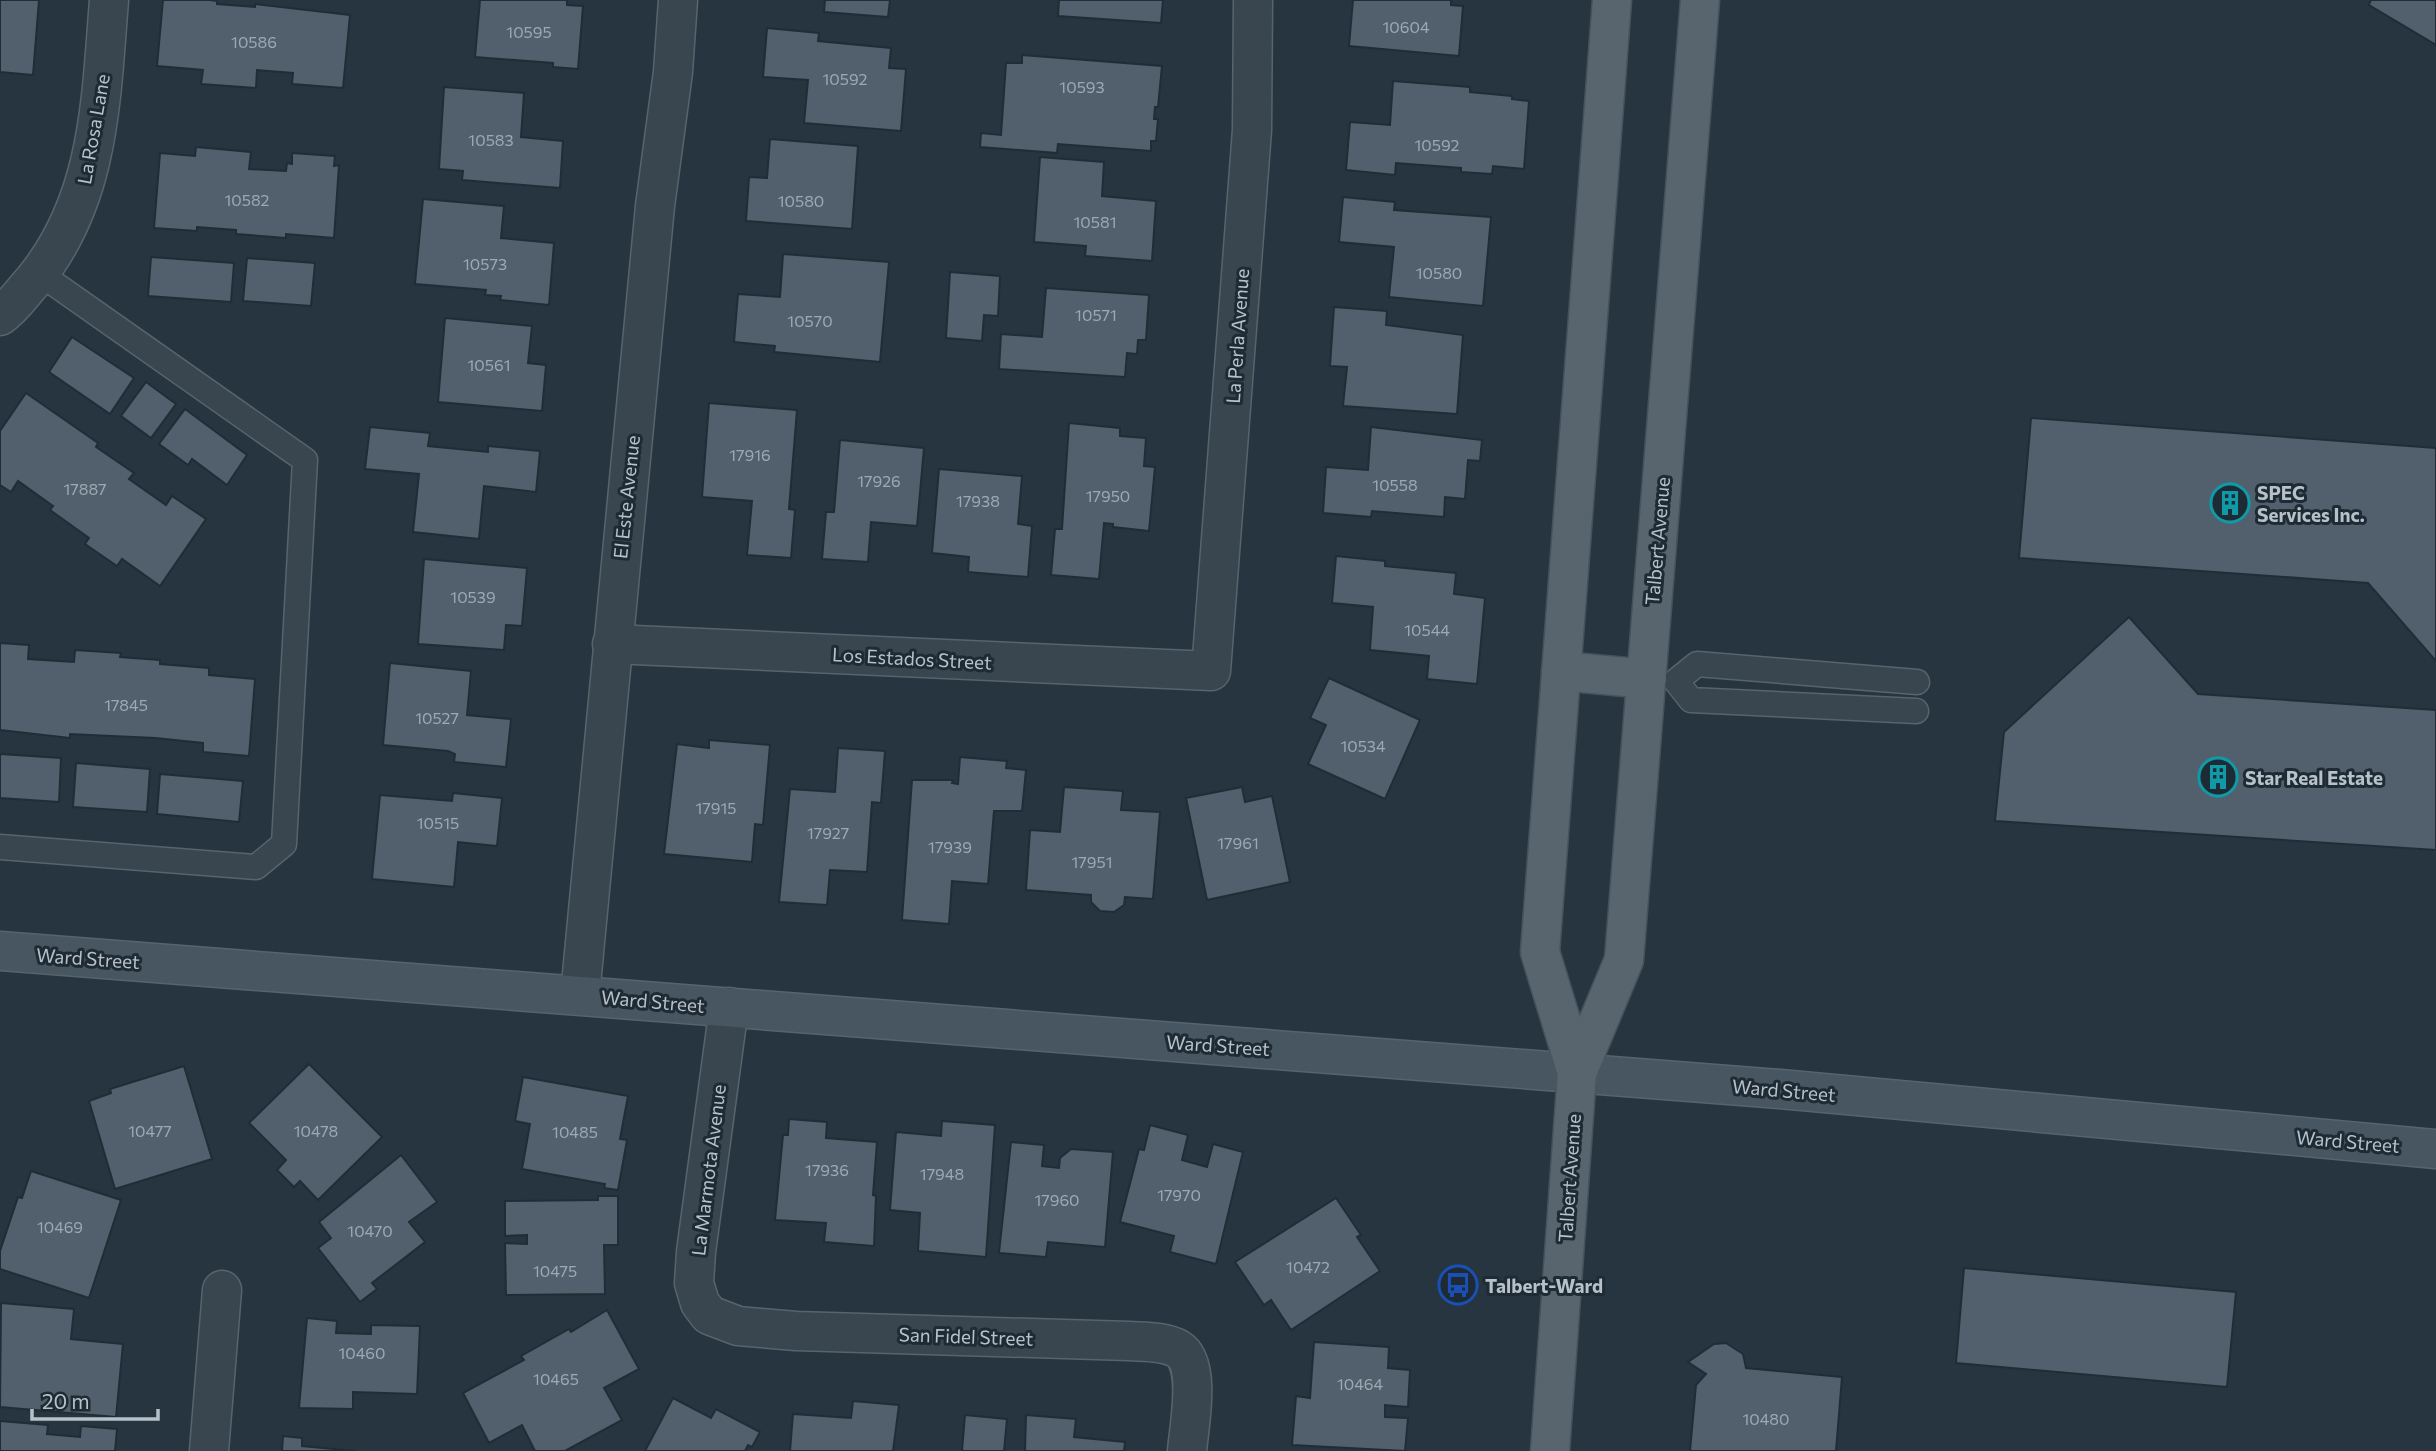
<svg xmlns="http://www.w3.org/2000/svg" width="2436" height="1451" viewBox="0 0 2436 1451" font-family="Commissioner,sans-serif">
	<rect width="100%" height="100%" fill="#26353f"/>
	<g fill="#51606c" stroke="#212d36" stroke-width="2">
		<polygon points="0,0 39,0 33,75 0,72"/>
		<polygon points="163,0 210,0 217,1 217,4 255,7 255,4 350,15 343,88 292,84 293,73 257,70 256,88 201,84 203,70 157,66"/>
		<polygon points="480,0 567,0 567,5 583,6 578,69 553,67 553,63 475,57"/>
		<polygon points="825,0 890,0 888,17 824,12"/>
		<polygon points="1059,0 1163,0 1161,23 1058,16"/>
		<polygon points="1353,0 1451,0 1451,5 1463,6 1459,56 1349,46"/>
		<polygon points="2371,0 2436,0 2436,45 2369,5"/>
		<polygon points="767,28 819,33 818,41 891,48 889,68 906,69 901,131 804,123 808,80 763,77"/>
		<polygon points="1022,55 1162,66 1158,107 1155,107 1154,119 1158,119 1156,141 1151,141 1151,151 1058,144 1057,153 980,147 981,133 1001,135 1006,63 1022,63"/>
		<polygon points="1393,81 1470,87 1470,92 1512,96 1512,99 1529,101 1524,169 1493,166 1492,174 1461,172 1461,168 1396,163 1395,175 1346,170 1350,122 1390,125"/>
		<polygon points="444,87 524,93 521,137 563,141 560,188 462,180 463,171 439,169"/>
		<polygon points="770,139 858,146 852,229 746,221 749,177 767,178"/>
		<polygon points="196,147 251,152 249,169 286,171 287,163 292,164 292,153 335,156 334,166 339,165 334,238 286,234 286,238 236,234 236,230 197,227 197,231 154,228 160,153 195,156"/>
		<polygon points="1040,157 1104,162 1102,196 1156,201 1152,261 1085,256 1086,246 1034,242"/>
		<polygon points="1343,197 1395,202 1394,210 1491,217 1483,306 1389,297 1394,247 1339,242"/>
		<polygon points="423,199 504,206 501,238 554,243 549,305 500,300 501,296 485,295 486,290 415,284"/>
		<polygon points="783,254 889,262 880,362 774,352 775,346 734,342 738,294 780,297"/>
		<polygon points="151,257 234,263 231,302 148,296"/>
		<polygon points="247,258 315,263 311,306 243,301"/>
		<polygon points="950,272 1000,276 998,316 984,315 982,341 946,338"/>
		<polygon points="1046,288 1149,295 1146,340 1138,340 1137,354 1127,353 1125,377 999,369 1001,334 1042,337"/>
		<polygon points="1334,307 1387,311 1386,325 1463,335 1457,414 1343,406 1347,367 1330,366"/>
		<polygon points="445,318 532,326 528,363 546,365 542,411 438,402"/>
		<polygon points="72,337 134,378 110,414 49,372"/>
		<polygon points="146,382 176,404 151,438 121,416"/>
		<polygon points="26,393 98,443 96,447 134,473 129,479 166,505 172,496 206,519 160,586 122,559 117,566 85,544 89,538 50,510 53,506 18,481 11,492 0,485 0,431"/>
		<polygon points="709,403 797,410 789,509 795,510 791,558 747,555 752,501 702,497"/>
		<polygon points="185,409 247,455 227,485 192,459 188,465 159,444"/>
		<polygon points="2031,418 2436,448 2436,661 2368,583 2019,558"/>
		<polygon points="1069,423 1120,428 1120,436 1146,438 1144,466 1155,467 1149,531 1113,527 1113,524 1104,523 1099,579 1051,575 1055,529 1062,529"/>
		<polygon points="370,427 430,433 428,446 488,452 488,446 540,451 536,492 484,486 479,539 413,532 419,474 365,469"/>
		<polygon points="1371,427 1482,440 1480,461 1468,460 1465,499 1445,497 1444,517 1372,511 1371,517 1323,513 1326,467 1368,470"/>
		<polygon points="840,440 924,448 917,526 871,522 868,562 822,559 826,512 834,512"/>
		<polygon points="939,469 1022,476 1018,524 1032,526 1028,577 968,572 969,557 932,553"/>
		<polygon points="1336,556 1385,561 1385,566 1456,573 1454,594 1485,598 1477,684 1427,679 1429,656 1370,650 1373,607 1332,603"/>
		<polygon points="424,559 527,568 522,626 506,625 504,650 418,644"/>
		<polygon points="2129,617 2198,694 2436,710 2436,850 1995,821 2004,732"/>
		<polygon points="0,643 29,645 28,659 74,662 75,650 121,653 120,657 160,660 160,664 209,668 209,675 255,679 249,756 203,752 203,743 155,738 70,734 70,738 0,730"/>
		<polygon points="390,663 471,671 467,715 511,719 506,767 454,762 455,754 448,751 383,745"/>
		<polygon points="1329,678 1420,720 1385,799 1308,764 1326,725 1310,718"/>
		<polygon points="709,740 770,745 763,825 755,824 752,862 664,854 677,744 709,748"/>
		<polygon points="838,748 885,751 881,803 872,802 867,872 830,870 827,905 779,902 790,789 835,792"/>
		<polygon points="0,754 61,758 59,802 0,798"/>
		<polygon points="960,757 1007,761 1006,768 1026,770 1022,811 994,811 988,884 952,881 949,924 902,920 912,780 953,780 952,783 958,784"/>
		<polygon points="76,763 150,769 147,812 73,807"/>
		<polygon points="160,774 243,781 239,822 157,814"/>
		<polygon points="1064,787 1123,791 1121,810 1160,812 1153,899 1125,897 1124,905 1114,912 1100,911 1091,902 1091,895 1026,890 1030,830 1060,832"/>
		<polygon points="1242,787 1245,802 1272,796 1290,882 1207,900 1186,798"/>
		<polygon points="453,793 502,798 497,846 458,842 454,887 372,879 380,795 452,801"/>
		<polygon points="309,1064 382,1137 318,1200 300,1181 294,1187 277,1170 286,1160 249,1123"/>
		<polygon points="184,1066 212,1159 115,1189 89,1101 111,1093 110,1089"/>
		<polygon points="523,1077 628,1096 620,1139 627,1140 618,1190 604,1188 605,1184 522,1169 530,1124 515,1121"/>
		<polygon points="789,1119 827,1122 826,1138 877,1142 873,1195 876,1196 874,1246 824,1242 826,1223 775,1220 783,1135 788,1135"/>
		<polygon points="942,1121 995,1125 986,1257 918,1251 920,1213 890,1210 896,1132 941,1136"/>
		<polygon points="1150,1125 1188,1135 1182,1160 1207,1167 1213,1144 1243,1152 1216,1264 1170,1252 1174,1236 1120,1222 1139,1149 1144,1150"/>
		<polygon points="1011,1142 1044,1145 1042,1166 1059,1168 1060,1158 1071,1149 1113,1152 1105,1247 1048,1242 1046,1257 999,1253"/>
		<polygon points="401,1155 437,1202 409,1222 425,1242 372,1283 377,1289 360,1302 318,1248 331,1238 319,1222"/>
		<polygon points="31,1171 121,1200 89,1298 0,1269 0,1251 18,1197 22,1198"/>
		<polygon points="598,1196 618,1196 618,1245 604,1245 605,1294 506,1295 505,1243 527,1244 527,1235 505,1236 505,1201 598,1200"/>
		<polygon points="1336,1198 1361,1235 1357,1237 1380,1271 1291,1330 1271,1300 1264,1305 1235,1262"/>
		<polygon points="1964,1268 2236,1292 2227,1387 1956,1363"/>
		<polygon points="1,1303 74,1309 71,1339 123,1344 116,1417 0,1407"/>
		<polygon points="607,1310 639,1369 604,1388 622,1420 565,1451 535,1451 522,1425 489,1443 463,1393 524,1360 521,1356 569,1329 571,1332"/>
		<polygon points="307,1318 337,1321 336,1333 371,1334 371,1325 420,1326 417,1394 353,1392 353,1409 299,1408"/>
		<polygon points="1314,1342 1389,1347 1388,1368 1410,1370 1408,1407 1385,1405 1385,1417 1408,1418 1405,1451 1292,1445 1296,1396 1310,1398"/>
		<polygon points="1726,1343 1743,1354 1746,1368 1842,1377 1836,1451 1690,1451 1696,1385 1706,1374 1688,1362 1714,1344"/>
		<polygon points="673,1398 711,1418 716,1409 760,1432 752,1447 748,1445 745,1451 645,1451"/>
		<polygon points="853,1401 899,1405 893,1451 790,1451 793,1414 851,1418"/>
		<polygon points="965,1415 1007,1419 1004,1451 962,1451"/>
		<polygon points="1026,1415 1076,1419 1074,1437 1125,1442 1124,1451 1025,1451"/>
		<polygon points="0,1421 48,1425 47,1434 80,1437 81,1426 117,1429 115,1451 0,1451"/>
		<polygon points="283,1436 302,1438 302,1446 355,1451 282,1451"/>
	</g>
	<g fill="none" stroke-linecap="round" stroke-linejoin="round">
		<g stroke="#58646c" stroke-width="27">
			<g id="lane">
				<polyline points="1916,711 1691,700 1676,681 1697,664 1917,682"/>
				<polyline points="0,847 256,867 284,844 305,460 39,273"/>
			</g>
		</g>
		<g stroke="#58646c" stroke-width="41">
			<g id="street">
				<path d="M 0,316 C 13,307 22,293 33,281 C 100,200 101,100 109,0"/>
				<polyline points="612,644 1211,671 1252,130 1253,0"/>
				<polyline points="580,995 655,206 673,72 678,0"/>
				<path d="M 729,1007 L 696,1252 L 694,1283 L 700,1303 L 709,1315 L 738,1326 L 796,1331 L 1129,1341 C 1144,1342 1165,1341 1178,1349 C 1202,1363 1189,1427 1187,1451"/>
				<polyline points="209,1451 222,1290"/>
			</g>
		</g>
		<g stroke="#58646c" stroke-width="41">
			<polyline id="secondary" points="0,951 1780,1089 2436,1149"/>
		</g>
		<g stroke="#46525b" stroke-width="41">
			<g id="primary">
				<polyline points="1561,671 1647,679"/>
				<polyline points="1577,1073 1540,952 1612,0"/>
				<polyline points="1550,1451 1577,1073 1624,960 1700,0"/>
			</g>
		</g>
		<use href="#lane" stroke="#3a464f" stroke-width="24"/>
		<use href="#street" stroke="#3a464f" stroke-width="38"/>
		<use href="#secondary" stroke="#485661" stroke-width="38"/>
		<use href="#primary" stroke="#58656f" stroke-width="38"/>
	</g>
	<defs>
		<g id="building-ring" transform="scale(2.0125)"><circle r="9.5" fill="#1f2b34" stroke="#0f9aa8" stroke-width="1.5"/><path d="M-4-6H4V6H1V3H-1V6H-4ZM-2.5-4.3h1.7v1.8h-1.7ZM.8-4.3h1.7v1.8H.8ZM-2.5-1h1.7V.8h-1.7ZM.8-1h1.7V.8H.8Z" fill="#0f9aa8"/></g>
		<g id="bus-ring" transform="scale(2.0125)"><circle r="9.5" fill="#1f2b34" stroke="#1a4fb4" stroke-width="1.5"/><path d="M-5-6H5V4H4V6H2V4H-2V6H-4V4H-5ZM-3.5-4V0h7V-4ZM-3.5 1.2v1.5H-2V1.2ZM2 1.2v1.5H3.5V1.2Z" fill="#1a4fb4"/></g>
	</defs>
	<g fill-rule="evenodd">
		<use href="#building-ring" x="2230" y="503"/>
		<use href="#building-ring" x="2218" y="777"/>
		<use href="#bus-ring" x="1458" y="1285"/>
	</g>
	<g text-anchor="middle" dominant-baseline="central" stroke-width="6" stroke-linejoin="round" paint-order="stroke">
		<g font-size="16" fill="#9da9b2">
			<text x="1406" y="26">10604</text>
			<text x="529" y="31">10595</text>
			<text x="254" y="41">10586</text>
			<text x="845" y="78">10592</text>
			<text x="1082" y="86">10593</text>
			<text x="491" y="139">10583</text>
			<text x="1437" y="144">10592</text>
			<text x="247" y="199">10582</text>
			<text x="801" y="200">10580</text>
			<text x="1095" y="221">10581</text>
			<text x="485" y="263">10573</text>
			<text x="1439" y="272">10580</text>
			<text x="1096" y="314">10571</text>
			<text x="810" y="320">10570</text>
			<text x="489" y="364">10561</text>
			<text x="750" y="454">17916</text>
			<text x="879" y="480">17926</text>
			<text x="1395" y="484">10558</text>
			<text x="85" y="488">17887</text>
			<text x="1108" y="495">17950</text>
			<text x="978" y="500">17938</text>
			<text x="473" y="596">10539</text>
			<text x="1427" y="629">10544</text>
			<text x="126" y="704">17845</text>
			<text x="437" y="717">10527</text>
			<text x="1363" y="745">10534</text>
			<text x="716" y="807">17915</text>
			<text x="438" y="822">10515</text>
			<text x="828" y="832">17927</text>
			<text x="1238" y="842">17961</text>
			<text x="950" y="846">17939</text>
			<text x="1092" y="861">17951</text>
			<text x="150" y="1130">10477</text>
			<text x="316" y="1130">10478</text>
			<text x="575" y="1131">10485</text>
			<text x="827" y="1169">17936</text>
			<text x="942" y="1173">17948</text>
			<text x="1179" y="1194">17970</text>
			<text x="1057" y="1199">17960</text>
			<text x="60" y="1226">10469</text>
			<text x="370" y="1230">10470</text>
			<text x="1308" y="1266">10472</text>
			<text x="555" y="1270">10475</text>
			<text x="362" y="1352">10460</text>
			<text x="556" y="1378">10465</text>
			<text x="1360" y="1383">10464</text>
			<text x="1766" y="1418">10480</text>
		</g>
		<g font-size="19" fill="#b6c1c9" stroke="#1f2b34">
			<text transform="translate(93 129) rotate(-80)">La Rosa Lane</text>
			<text transform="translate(1237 336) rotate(-86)">La Perla Avenue</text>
			<text transform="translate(626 497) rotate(-84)">El Este Avenue</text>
			<text transform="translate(1657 541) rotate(-85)">Talbert Avenue</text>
			<text transform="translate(912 658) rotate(3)">Los Estados Street</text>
			<text transform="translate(88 958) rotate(4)">Ward Street</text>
			<text transform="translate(653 1001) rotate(5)">Ward Street</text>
			<text transform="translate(1218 1045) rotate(4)">Ward Street</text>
			<text transform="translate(1784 1090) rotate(5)">Ward Street</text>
			<text transform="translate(2348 1141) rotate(5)">Ward Street</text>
			<text transform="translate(708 1170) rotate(-83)">La Marmota Avenue</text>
			<text transform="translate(1569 1178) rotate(-86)">Talbert Avenue</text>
			<text transform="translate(966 1336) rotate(2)">San Fidel Street</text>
		</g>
		<g font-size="19" font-weight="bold" fill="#b6c1c9" stroke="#1f2b34" text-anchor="start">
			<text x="2257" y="492">SPEC<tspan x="2257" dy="22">Services Inc.</tspan></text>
			<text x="2245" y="777">Star Real Estate</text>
			<text x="1485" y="1285">Talbert-Ward</text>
		</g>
	</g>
	<path d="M32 1409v10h126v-10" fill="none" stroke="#b6c1c9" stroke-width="3.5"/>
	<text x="42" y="1409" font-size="21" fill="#b6c1c9" stroke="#1f2b34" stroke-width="5" paint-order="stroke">20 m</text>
</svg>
